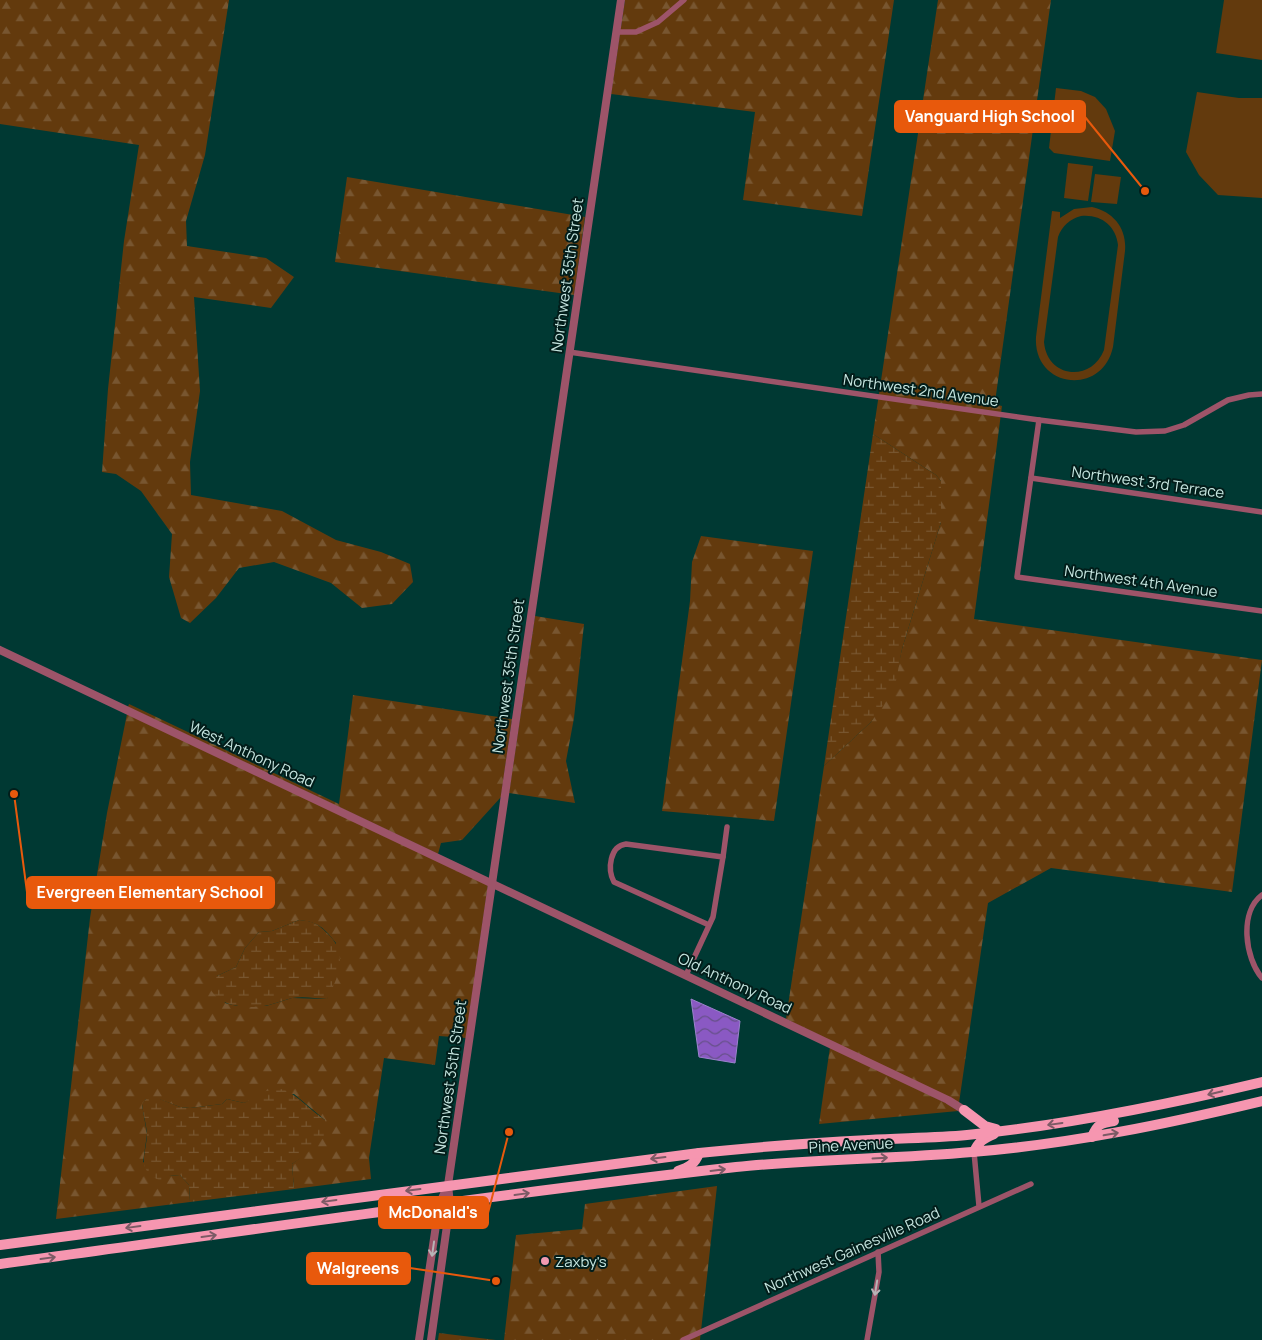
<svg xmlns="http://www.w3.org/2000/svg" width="1262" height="1340" viewBox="0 0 1262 1340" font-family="Manrope,sans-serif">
	<defs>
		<pattern id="forest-firs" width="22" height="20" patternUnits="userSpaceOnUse" patternTransform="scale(1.25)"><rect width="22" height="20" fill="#633a0d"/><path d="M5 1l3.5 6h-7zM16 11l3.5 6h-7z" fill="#785630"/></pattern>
		<pattern id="wetland-marsh" width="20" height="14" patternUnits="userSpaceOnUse" patternTransform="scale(1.25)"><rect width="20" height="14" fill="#633a0d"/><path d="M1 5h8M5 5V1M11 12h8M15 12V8" fill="none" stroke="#785630"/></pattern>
		<pattern id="water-waves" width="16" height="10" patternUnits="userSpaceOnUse" patternTransform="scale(1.25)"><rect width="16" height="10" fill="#8a59c3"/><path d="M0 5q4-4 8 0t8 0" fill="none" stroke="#665089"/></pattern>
	</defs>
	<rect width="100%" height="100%" fill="#003933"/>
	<g fill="url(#forest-firs)" fill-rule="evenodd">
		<polygon points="0,0 229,0 205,155 186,221 187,246 266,258 294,277 271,308 194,297 200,391 190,462 191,495 282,511 336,540 381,552 410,564 413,582 392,604 362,608 331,583 274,562 239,568 216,598 190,623 181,618 169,577 172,534 141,491 116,474 102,472 108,389 124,241 139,145 0,124"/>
		<polygon points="625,0 894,0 862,216 743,200 755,112 611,94"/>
		<polygon points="938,0 1051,0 995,402 998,405 1002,406 974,619 1262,660 1232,892 1051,868 988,903 959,1103 786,1019 824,766 871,722 895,681 902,649 941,522 941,481 936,475 873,434"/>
		<polygon points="347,177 585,217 574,295 335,262"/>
		<polygon points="701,536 813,551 774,821 662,811 690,601 692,562"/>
		<polygon points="535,616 584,624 574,718 566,761 575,803 509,793"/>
		<polygon points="353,695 512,719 501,797 462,840 441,843 438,854 128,707 129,704 339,804"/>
		<path d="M 127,714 L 488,885 L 466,1038 L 439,1036 L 435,1065 L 384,1058 L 369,1158 L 371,1179 L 294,1189 L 292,1164 C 311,1151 315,1141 325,1120 L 294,1094 L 251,1100 L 244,1103 L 227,1099 L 222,1104 L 190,1108 L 180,1107 L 159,1099 L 146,1099 L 142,1105 L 147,1134 L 143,1162 L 169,1176 L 180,1175 L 189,1185 L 190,1202 L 56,1219 L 90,918 L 107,813 ZM 299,920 C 319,922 324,928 336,943 L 327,999 L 292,998 L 266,1006 L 237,1006 L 225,1003 L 217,976 L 236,967 L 245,948 L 259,932 L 272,931 Z"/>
		<polygon points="830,1047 946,1103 958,1111 819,1124"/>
		<polygon points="717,1186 700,1340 504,1340 516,1235 582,1229 585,1204"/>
		<polygon points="439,1333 496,1340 438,1340"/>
	</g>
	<g fill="url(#wetland-marsh)">
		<polygon points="873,434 936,475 941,481 941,522 902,649 896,681 884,704 871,722 824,766"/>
		<path d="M 299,920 C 313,921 317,923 327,933 C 349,953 339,976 327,999 C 316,998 302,996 292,998 C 284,1000 277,1003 269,1005 C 250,1009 221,1008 211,990 L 217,976 L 236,967 L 245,948 L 259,932 L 272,931 Z"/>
		<path d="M 283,1089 C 299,1096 310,1110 325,1120 L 325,1135 L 304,1156 L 292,1164 L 294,1189 L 190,1202 L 189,1185 L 180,1175 L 169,1176 L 161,1181 C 134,1170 147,1154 147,1133 C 146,1123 143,1114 142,1104 L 146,1099 L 160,1099 L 180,1107 L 190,1108 L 222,1104 L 227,1099 L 244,1103 L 266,1091 Z"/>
	</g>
	<g fill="#633a0d" fill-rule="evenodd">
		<polygon points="1224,0 1262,0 1262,60 1216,53"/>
		<polygon points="1056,88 1081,91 1095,97 1106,109 1115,131 1110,161 1054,153 1049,148"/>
		<polygon points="1197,92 1239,98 1262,98 1262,198 1218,195 1199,175 1186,152"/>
		<polygon points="1068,163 1093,166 1088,201 1064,198"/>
		<polygon points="1095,174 1121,177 1117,204 1091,202"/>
		<path d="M 1092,207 C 1114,212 1127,229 1125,251 L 1113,347 C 1102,397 1033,388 1036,337 L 1052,211 L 1060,212 L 1060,218 L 1074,209 ZM 1081,216 C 1101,214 1116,226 1118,245 L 1104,350 C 1091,383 1047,378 1044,342 L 1058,237 C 1062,226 1070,219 1081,216 Z"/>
	</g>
	<polygon fill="url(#water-waves)" stroke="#9c83cc" points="691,999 740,1021 735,1063 699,1057"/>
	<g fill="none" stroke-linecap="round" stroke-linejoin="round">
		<g stroke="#9d5469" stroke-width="5.5">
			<polyline points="616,32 636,32 658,22 684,0"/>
			<polyline points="569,352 1039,420 1136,432 1165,431 1184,425 1228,400 1249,395 1262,394"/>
			<polyline points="1039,420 1017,577 1262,611"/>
			<polyline points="1031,478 1262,512"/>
			<polyline points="723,857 727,827"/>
			<path d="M 1262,895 C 1239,912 1245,958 1262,978"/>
			<path d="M 686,975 L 713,917 L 723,857 L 626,844 C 610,846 607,869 614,882 L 709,925"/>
			<polyline points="974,1152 979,1206"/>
			<polyline points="683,1340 1031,1184"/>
			<polyline points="867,1340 879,1272 878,1252"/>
		</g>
		<g stroke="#9d5469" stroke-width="8">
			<polyline points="0,650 948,1100 964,1110"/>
			<polyline points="419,1340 439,1205 447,1187"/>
			<polyline points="431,1340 450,1204 448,1185 621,0"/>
		</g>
		<g stroke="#f696b0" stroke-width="10">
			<polyline points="964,1110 985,1126 996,1129"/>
			<path d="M 1092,1137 C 1097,1124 1101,1123 1114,1121"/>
			<path d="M 974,1152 C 978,1142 984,1138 994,1134"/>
			<path d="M 678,1171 C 689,1167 695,1164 699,1153"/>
			<path d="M 0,1245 L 699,1153 C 755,1147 812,1143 869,1140 C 902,1138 935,1138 967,1135 C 1067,1125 1165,1105 1262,1082"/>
			<path d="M 0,1264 C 245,1231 490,1195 736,1167 C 814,1159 894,1159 972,1152 C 1070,1144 1166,1124 1262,1101"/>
		</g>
	</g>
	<defs><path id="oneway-shaft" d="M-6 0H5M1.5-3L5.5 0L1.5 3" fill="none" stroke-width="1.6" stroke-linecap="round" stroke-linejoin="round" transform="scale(1.25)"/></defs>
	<g stroke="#7c5a65">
		<use href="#oneway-shaft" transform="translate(1215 1093) rotate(167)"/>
		<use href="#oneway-shaft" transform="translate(1055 1124) rotate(172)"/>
		<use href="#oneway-shaft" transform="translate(1111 1134) rotate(-10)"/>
		<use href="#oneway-shaft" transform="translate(658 1158) rotate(173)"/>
		<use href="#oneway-shaft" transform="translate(880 1158) rotate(-3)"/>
		<use href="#oneway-shaft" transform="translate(718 1170) rotate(-7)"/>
		<use href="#oneway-shaft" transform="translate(413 1190) rotate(173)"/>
		<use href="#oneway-shaft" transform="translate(522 1194) rotate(-8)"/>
		<use href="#oneway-shaft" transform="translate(329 1201) rotate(172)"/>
		<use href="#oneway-shaft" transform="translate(133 1227) rotate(172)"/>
		<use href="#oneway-shaft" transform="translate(209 1236) rotate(-8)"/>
		<use href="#oneway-shaft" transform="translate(48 1258) rotate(-8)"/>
	</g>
	<g stroke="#b8b3b6">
		<use href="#oneway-shaft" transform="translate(433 1249) rotate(98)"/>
		<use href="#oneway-shaft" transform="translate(876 1288) rotate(99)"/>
	</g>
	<circle fill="#f19ab1" stroke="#021d1a" stroke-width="2" cx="545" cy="1261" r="5"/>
	<g text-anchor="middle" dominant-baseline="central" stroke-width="4" stroke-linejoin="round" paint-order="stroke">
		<g font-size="15" fill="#c6e6e0" stroke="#021d1a">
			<text transform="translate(567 275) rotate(-82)">Northwest 35th Street</text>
			<text transform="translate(921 390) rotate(8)">Northwest 2nd Avenue</text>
			<text transform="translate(1148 482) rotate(8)">Northwest 3rd Terrace</text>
			<text transform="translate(1141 581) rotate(8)">Northwest 4th Avenue</text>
			<text transform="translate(508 676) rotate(-82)">Northwest 35th Street</text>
			<text transform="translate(252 754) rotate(25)">West Anthony Road</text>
			<text transform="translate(735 983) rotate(25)">Old Anthony Road</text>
			<text transform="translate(450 1077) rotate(-82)">Northwest 35th Street</text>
			<text transform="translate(851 1145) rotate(-3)">Pine Avenue</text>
			<text transform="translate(852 1250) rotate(-24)">Northwest Gainesville Road</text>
		</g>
		<g font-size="15" fill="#c6e6e0" stroke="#021d1a" text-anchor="start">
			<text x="555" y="1261">Zaxby's</text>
		</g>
	</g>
	<path fill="none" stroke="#e8590c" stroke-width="2" d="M1145 191L1085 117M14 794L27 892M509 1132L488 1213M496 1281L410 1268"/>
	<g fill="#e8590c" stroke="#021d1a" stroke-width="2">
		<circle cx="1145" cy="191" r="5"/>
		<circle cx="14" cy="794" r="5"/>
		<circle cx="509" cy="1132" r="5"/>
		<circle cx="496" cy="1281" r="5"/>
	</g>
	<g fill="#e8590c" stroke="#e8590c" stroke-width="2">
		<rect x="895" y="101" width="190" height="31" rx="5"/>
		<rect x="27" y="877" width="247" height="31" rx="5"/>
		<rect x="379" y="1197" width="109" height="31" rx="5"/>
		<rect x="307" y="1253" width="103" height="31" rx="5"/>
	</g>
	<g font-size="16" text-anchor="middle" font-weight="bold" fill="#fff">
		<text x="990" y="122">Vanguard High School</text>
		<text x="150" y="898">Evergreen Elementary School</text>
		<text x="433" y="1218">McDonald's</text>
		<text x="358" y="1274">Walgreens</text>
	</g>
</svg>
